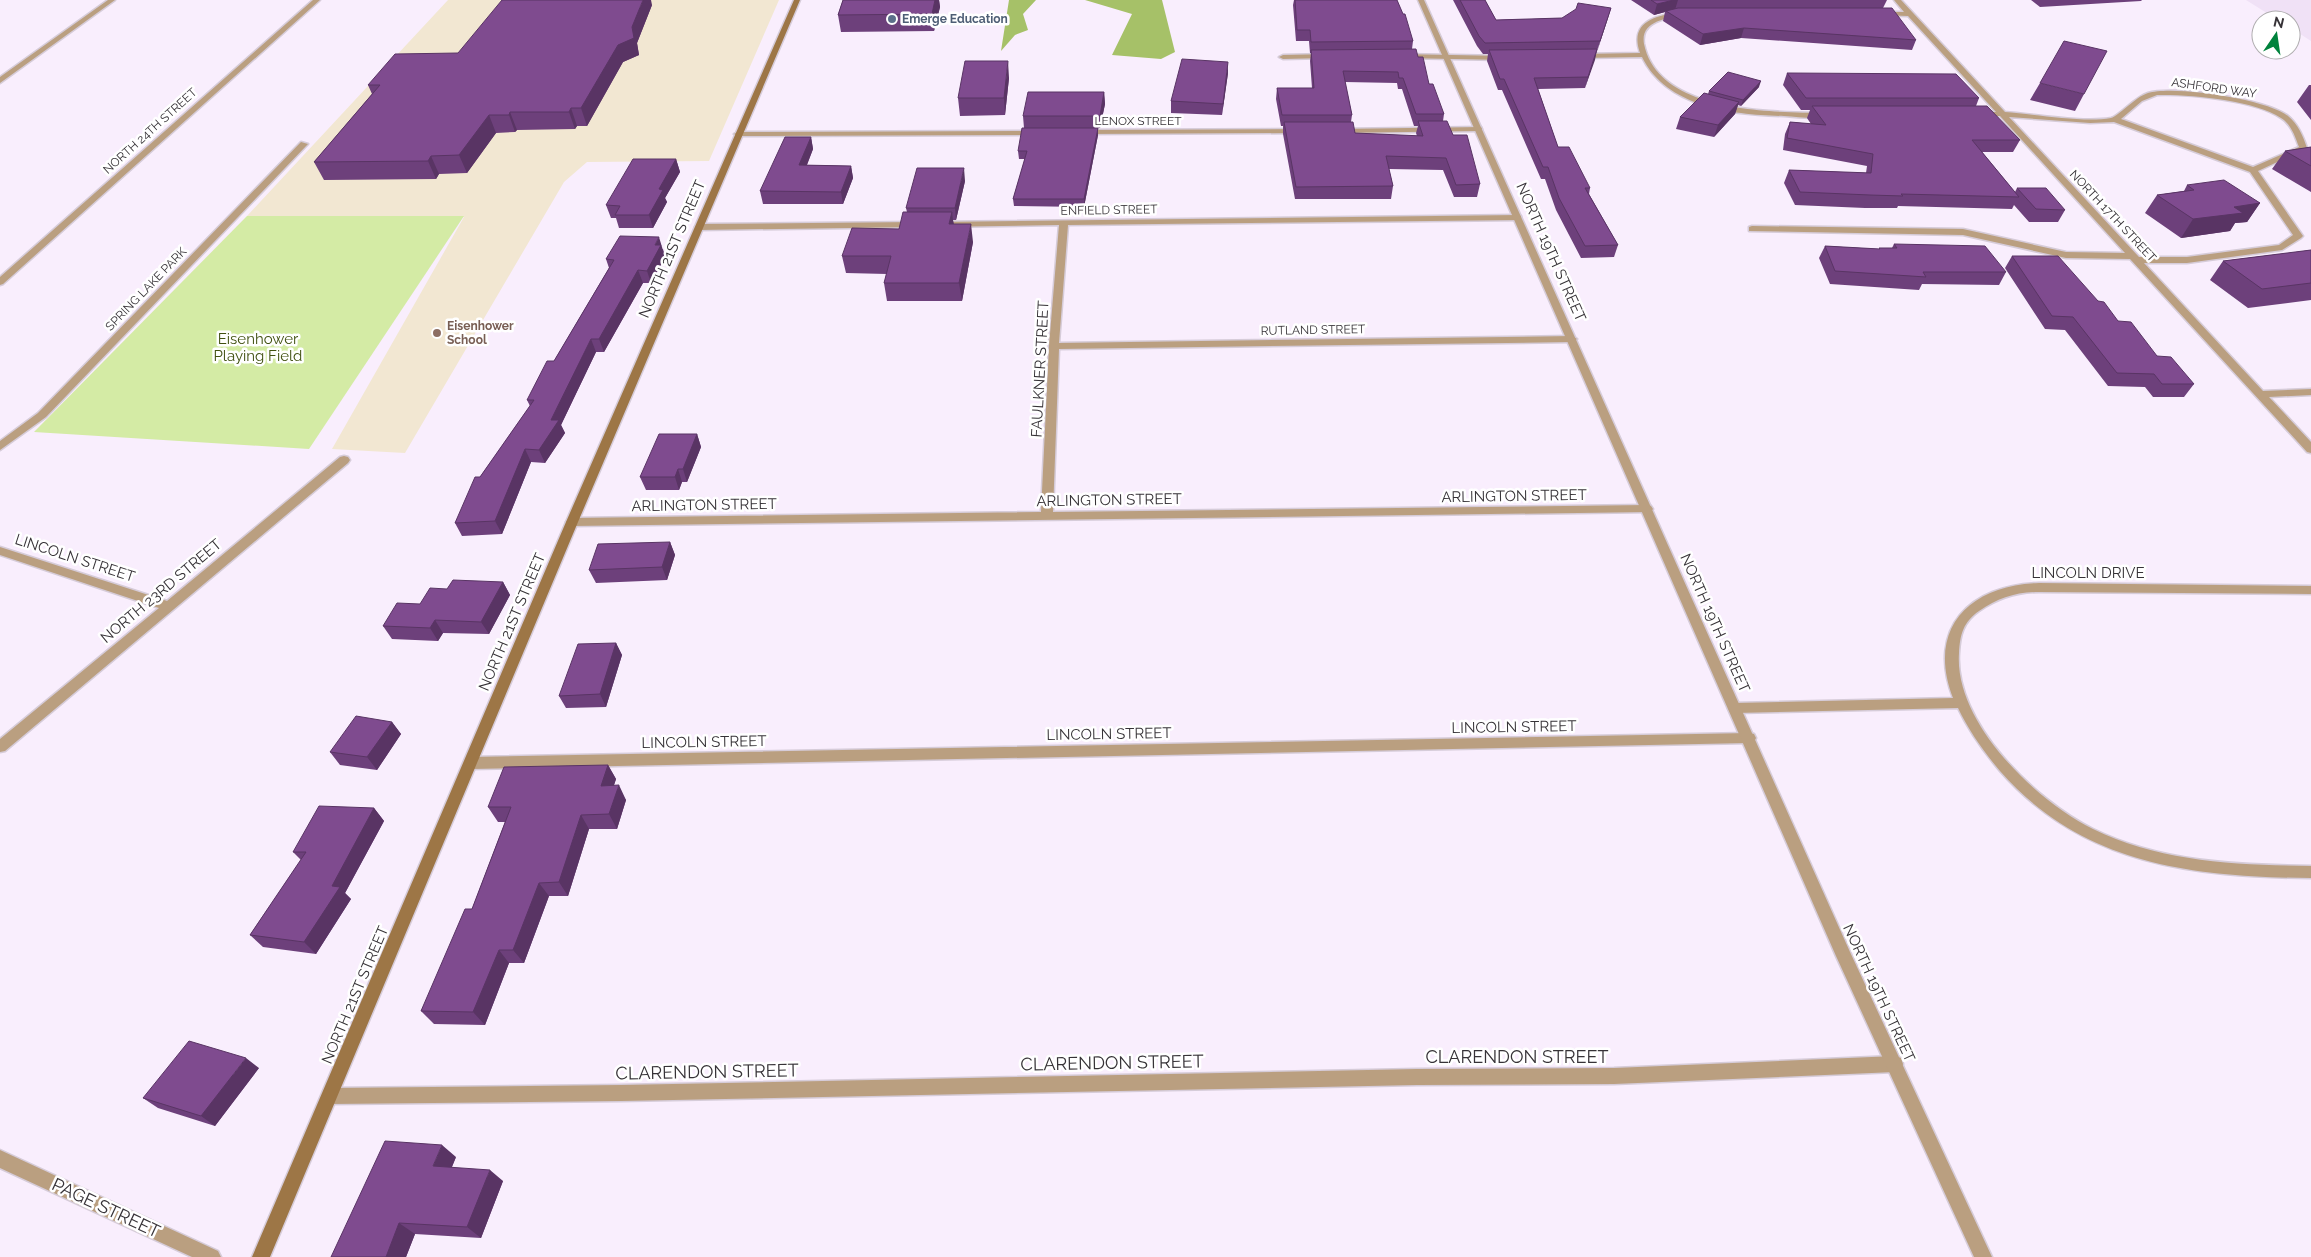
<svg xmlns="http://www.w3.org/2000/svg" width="2311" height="1257" viewBox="0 0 2311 1257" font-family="Raleway,sans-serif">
<rect width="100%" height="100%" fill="#f9eefd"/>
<path fill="#f0e1f6" d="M2246,0h65v41l-20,-13v-8h-13z"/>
<path fill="#f2e7d2" d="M448,0h331l-70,161 -122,1 -23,20 -159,271 -73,-4 132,-232 -217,-1z"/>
<path fill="#d4eba5" d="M247,216h217l-155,233 -275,-17z"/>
<path fill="#a6c168" d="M1009,0h27l-13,14 5,16 -13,5 -14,16z
M1085,0h77l13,52 -14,7 -49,-4 20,-41z"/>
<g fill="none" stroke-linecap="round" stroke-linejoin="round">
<defs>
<path id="minor" d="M108,0h7l-115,83v-6z
M313,0h7l-317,284 -3,1v-8z
M1894,0h7l104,112c29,2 78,11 106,6 8,-2 24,-21 37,-25 25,-8 119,6 140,23 10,8 15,20 19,32l-49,23 45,65 -2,2 -19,12 -95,13h-43l119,128 48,-2v6l-42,2 42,45v11l-4,-1 -177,-193 -64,-1 -103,-23 -214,-4v-4l3,-1 211,3 103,23 59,1 -125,-137h-24v-4h20l-88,-96 -29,-1v-2l2,-1h23zM2157,95c31,-1 98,5 124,23 10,6 14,18 18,29l-46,20 -132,-48 21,-18zM2009,117l81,6 24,-1 136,50 43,63 -14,10 -92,12h-48z
M1679,12l2,1v2c-15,4 -41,6 -37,29 14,69 127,68 180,69h3v4c-14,2 -29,0 -43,-1 -49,-1 -117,-8 -142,-59l-62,1 -4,-2 4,-2 60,-1c-11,-31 15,-37 39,-41z
M1330,54l1,2 -4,2 -44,1 -4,-2 4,-2z
M1399,54l106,2 4,2 -4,2 -103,-2 -4,-2z
M1481,127l1,2 -4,2 -140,2 -4,-2 4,-2z
M1301,129v4h-3l-215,1 -4,-2 4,-2z
M1041,131l1,2 -4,2 -300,1 -4,-2 4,-2z
M301,142l7,2 -262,273 -46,33v-9l38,-28z
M1518,215l3,1v4l-453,5 -9,118 513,-7 5,3 -5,3 -513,7 -6,163 594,-7 4,1 2,3 -2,3 -1079,14 -6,-4 6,-4 469,-6 8,-166 10,-121 -121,2 -4,-3 1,-2z
M916,222l3,1v4l-220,3 -4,-3 4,-3z
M344,456l4,1 2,3 -2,3 -343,288 -5,1v-13l159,-131 -159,-53v-8l167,54 173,-144z
M2039,583l272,3v8l-272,-2c-23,0 -41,6 -60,19 -16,11 -19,24 -20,42 -5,69 76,147 134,176 67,33 144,36 218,37v12c-117,-1 -229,-13 -311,-107 -16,-19 -31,-40 -42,-63l-223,5 -5,-1 -2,-4 2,-4 5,-1 218,-5c-27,-70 17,-113 86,-115z
M1749,733l5,1 2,4 -2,4 -5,1 -1278,26 -5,-2 -2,-4 2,-4 5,-2z
M1895,1056l6,2 2,6 -2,6 -6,2 -281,12 -197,1 -796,16 -291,3 -6,-2 -2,-6 2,-6 6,-2 291,-3 796,-16 197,-1z
M0,1150l218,101 3,6h-29l-192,-89z"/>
<path id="tertiary" d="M1418,0h6l426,952 142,305h-18l-138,-301z"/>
<path id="secondary" d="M794,0h6l-222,522 -308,735h-18l314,-735z"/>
</defs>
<use href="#minor" stroke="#d6ccd9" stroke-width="3"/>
<use href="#tertiary" stroke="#d6ccd9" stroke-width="3"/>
<use href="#secondary" stroke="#d6ccd9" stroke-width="3"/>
<use href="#minor" fill="#ba9f80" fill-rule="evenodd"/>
<use href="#tertiary" fill="#ba9f80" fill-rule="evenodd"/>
<use href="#secondary" fill="#9d7646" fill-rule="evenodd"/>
</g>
<path fill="#6d407b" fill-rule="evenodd" d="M843,0h96l1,7 -6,24 -93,1 -3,-17z
M1294,0h103l16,41 -1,8 32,65 -1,7 10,14 27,49 -3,13h-23l-11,-27 -54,-1 4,17 -2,13h-96l-12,-65v-8h-2l-5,-27 1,-11h35l-2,-27 1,-8h-1l-1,-12h-13l-3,-36zM1345,82l52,1 1,6h4l12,37h4l-2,7 1,3 -62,-3 -4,-11 1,-7z
M1453,0h32l11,20 66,-2 49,-10 -26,80 -47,1 20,58 32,41 -1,6 29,51 -4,12 -33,1 -25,-48 -11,-31h-4l-39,-89h-4l-11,-29 1,-7h-5l-6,-8z
M1631,0h256l-4,8 33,32 -4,10 -171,-12 -41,7 -37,-24 2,-9 -11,3z
M2031,0h111l-1,1 -101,6z
M652,5l-15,38 2,12 -16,7 -36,64h-10l-2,3 -58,1 -2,2 -19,1 -29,40 -28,1 -3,5 -112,1 -10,-18 58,-68 -4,-9 90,-32z
M1228,73l-6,42 -51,-2v-12z
M1787,73l192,25 -3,8 44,34 -7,12h-31l33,40 2,-4 48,22 -7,12h-29l-15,-17 -2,4 -114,-3 -1,2h-32l-70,-3 -11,-22 5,-13 77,3 1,-7 -84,-16 2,-16 5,-12 21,2 -4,-6 3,-8h-9l-18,-25z
M1009,78l-4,37 -45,1 -2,-18z
M2040,83l44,11 -9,17 -45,-11z
M2309,85h2v35l-14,-18z
M1759,87l-18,19 -3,-1 -3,9 -21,23 -38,-8 4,-12 28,-23 1,-3z
M1104,92l1,12 -5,24h-76l-1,-12z
M1098,128v7l-14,72 -70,-1 -1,-7 12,-40h-6l-1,-8z
M811,137l2,12 -6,16 44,1 2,12 -10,26h-80l-3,-13z
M2311,147v45l-39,-23 13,-18z
M676,159l4,13 -15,26 2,4 -14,26h-34l-3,-10h-5l-5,-13z
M965,181l-9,39h-3l1,4 19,18 -11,59h-75l-3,-18 3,-9 -41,-1 -4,-17 57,-27 8,-17 -1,-4z
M2187,185l73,18 -13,19 -12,1 -5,8 -49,7 -36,-25 12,-18 27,-4z
M1894,244l112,28 -7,13 -77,-1 -3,6 -89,-6 -11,-26 6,-12 54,3v-1h13z
M663,249l2,8 -14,26h-8l-39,69h-8l-35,73 4,8 -20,30 -14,-1 -29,72 -40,2 -7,-13 25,-46 50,-71 -3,-6 27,-39 55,-93 -3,-9z
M2311,250v50l-63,8 -38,-28 13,-19z
M2012,256l86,45 20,20 39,35 37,28 -10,13h-31l-8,-10 -37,-1 -43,-56 -20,-1 -40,-61z
M697,434l4,13 -14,35h-5l-3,8h-33l-6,-13z
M670,542l5,13 -8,25 -71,3 -7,-13z
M503,582l7,13 -21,39 -46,-1 -5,8 -46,-2 -9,-13 37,-22 27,-15z
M616,643l6,12 -16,52 -40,1 -7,-12z
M392,722l9,12 -24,36 -37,-5 -10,-13z
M608,765l8,14 -2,6 12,15 -9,29h-28l-21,67h-19l-25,67h-15l-24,62 -51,-1 -13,-13 51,-102 33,-87h-7l-10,-15z
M374,808l10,13 -39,72 6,6 -35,55 -53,-7 -13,-12 51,-75 -8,-8z
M259,1068l-44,58 -57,-18 -15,-10z
M456,1157l-4,10 51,14 -22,57 -66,-4 -9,23h-75z"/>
<path fill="#593464" d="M643,0h8l1,5 -15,38 2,12 -16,7 -36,64 -6,-18 37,-63 14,-18z
M935,0h4l1,7 -6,24 -2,-17z
M1674,0h4l-3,10 -9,1 -1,1 -11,3 3,-11z
M1611,8l-3,10 -11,34 3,-11z
M1744,28l-3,10 -41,7 3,-11z
M1597,49l-2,11 -10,28 3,-11z
M1008,61l1,17 -4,37 -1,-17z
M1228,62v11l-6,42 1,-11z
M1761,81l-2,6 -18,19 2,-6z
M1104,92l1,12 -5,24v-12z
M1739,102l-4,12 -21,23 4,-12z
M571,108l6,18 -2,3 -6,-17z
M510,112l7,18 -2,2 -6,-17z
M489,115l7,18 -29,40 -8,-18z
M1098,128v7l-14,72v-8z
M811,137l2,12 -11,28 -3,-12z
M431,156l8,18 -3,5 -8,-18z
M676,159l4,13 -15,26 2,4 -14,26 -4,-13 10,-26z
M851,166l2,12 -10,26 -2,-12z
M964,168l1,13 -9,39 -1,-12z
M2260,203l-13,19 -12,1 -5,8 -49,7 12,-19 41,-12z
M952,212l2,17 -5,-5z
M971,224l2,18 -11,59 -3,-18z
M659,237l6,20 -14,26 -4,-12 8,-26z
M638,270l5,13 -39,69 -5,-13z
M591,339l5,13 -35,73 4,8 -20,30 -6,-13 12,-30z
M697,434l4,13 -14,35 -4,-13z
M525,449l6,13 -29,72 -7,-13z
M678,469l4,13 -3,8 -4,-13z
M670,542l5,13 -8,25 -5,-13z
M503,582l7,13 -21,39 -8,-12z
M435,620l8,13 -5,8 -8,-13z
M616,643l6,12 -16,52 -6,-13z
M392,722l9,12 -24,36 -10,-13z
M608,765l8,14 -7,21 -8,-14z
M619,785l7,15 -9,29 -8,-15z
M374,808l10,13 -39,72 6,6 -35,55 -12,-12 28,-56z
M581,815l8,14 -21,67 -9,-14z
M539,883l10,13 -25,67 -11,-13z
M499,950l10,13 -24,62 -12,-13z
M246,1058l13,10 -44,58 -14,-10z
M442,1145l14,12 -9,21 -14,-12z
M490,1170l13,11 -22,57 -14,-11z
M399,1223l16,11 -9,23h-20z"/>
<path fill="#7f4b8f" stroke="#593464" d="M502,0h141l-11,27 2,11 -16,7 -37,63h-10l-2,4h-59l-1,3h-20l-30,40 -28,1 -3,5 -114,1 66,-77h-12l27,-31 63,-1z
M843,0h92l-3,14 -94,1z
M1295,0h102l6,14h2l8,27 -102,1 -1,-12h-13z
M1460,0h25l11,20 66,-2 14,-9 2,-6 33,5 -11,33 -115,2 -6,-7z
M1651,0h23l-17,4z
M1678,8h214l24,32 -172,-12 -41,6 -37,-23z
M2064,41l43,10 -23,43 -44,-11z
M1416,49l2,8h5l6,27h4l11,30h-28l-13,-36h-4l-1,-6 -55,-1 9,44h-70l-5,-27h37l-3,-38z
M1597,49l-9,28 -54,1 24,69h11l21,41h-5l33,57 -33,1 -26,-48 -11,-31h-5l-39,-88h-4l-11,-29z
M1182,59l46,3 -5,42 -52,-3z
M965,61h43l-4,37h-46z
M1728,72l33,9 -18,19 -34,-9z
M1787,73l169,1 23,24h-173z
M1028,92h76l-4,24h-77z
M1704,93l35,9 -21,23 -38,-8z
M1812,106h175l33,34h-48l47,57 -118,-3 2,2 -33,-1 -70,-3 -11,-22 82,3 2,-19 -86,-16 3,-16 36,3z
M1418,121h29l6,14h14l13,49 -24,1 -10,-27 -60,-2 7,30 -97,1 -12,-65h69l2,11 68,3z
M1022,128h76l-14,71h-71l14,-48h-9z
M785,137h26l-12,28 52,1 -10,26 -81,-1z
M2311,147v19l-26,-15z
M633,159h43l-17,30 4,1 -14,25h-34l5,-9 -14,-1z
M917,168h47l-9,40h-49z
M2224,180l36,23 -26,4 9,6 -50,6 -36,-24 37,-5 -7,-5z
M2017,188h29l19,22 -29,-1z
M903,212h49l-3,12h22l-12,59h-75l7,-27h-49l10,-28 47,1z
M620,236l39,1 -4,8h6l-14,26 -9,-1 -39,69h-8l-40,81h8l-20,30 -14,-1 -30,72 -40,2 20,-46h5l54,-77h-7l20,-39h7l60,-101 -8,-1z
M1894,244l91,2 21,26h-83l3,5 -91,-6 -10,-25 55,3 -1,-1h18z
M2311,250v33l-49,6 -39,-28z
M2012,256h46l40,45 6,1 14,19 13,1 26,34 14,1 23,27h-32l-8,-10 -37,-1 -44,-56 -21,-1z
M659,434h38l-14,35h-5l-3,8h-35z
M670,542l-8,25 -73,3 9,-26z
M453,580l50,2 -22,40 -46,-2 -5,8 -47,-2 14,-23 23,1 10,-16 17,1z
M616,643l-16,51 -41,2 19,-52z
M356,716l36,6 -25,35 -37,-5z
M608,765l-7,21 18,-1 -10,29 -28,1 -22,67 -20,1 -26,67h-14l-26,62 -52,-1 44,-102h7l39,-102h-23l16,-40z
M319,806l55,2 -42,78 8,1 -36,55 -54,-7 56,-83h-13z
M189,1041l57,17 -45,58 -58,-18z
M385,1141l57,4 -9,21 57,4 -23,57 -68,-4 -13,34h-55z"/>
<circle fill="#5c6f8a" stroke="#fff" stroke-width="2" cx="892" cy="19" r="5"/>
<circle fill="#8d6e63" stroke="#fff" stroke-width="2" cx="437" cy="333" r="5"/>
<g text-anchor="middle" stroke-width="5" stroke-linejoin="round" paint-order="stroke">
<g font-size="12" font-weight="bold" fill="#4e5e75" stroke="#fff" text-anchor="start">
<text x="902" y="23">Emerge Education</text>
</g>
<g font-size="12" fill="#363237" stroke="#fff">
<text transform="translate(2214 88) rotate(8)" y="4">ASHFORD WAY</text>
<text x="1138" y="125">LENOX STREET</text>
<text transform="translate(150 131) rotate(-42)" y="4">NORTH 24TH STREET</text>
<text transform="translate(1109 210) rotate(-1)" y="4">ENFIELD STREET</text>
<text transform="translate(2113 216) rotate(47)" y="4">NORTH 17TH STREET</text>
<text transform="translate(146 289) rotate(-46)" y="4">SPRING LAKE PARK</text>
<text transform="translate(1313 330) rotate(-1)" y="4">RUTLAND STREET</text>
</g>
<g font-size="12" font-weight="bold" fill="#785e54" stroke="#fff" text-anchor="start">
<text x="447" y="330">Eisenhower<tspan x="447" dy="14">School</tspan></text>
</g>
<g font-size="15" fill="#363237" stroke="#fff">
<text transform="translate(672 249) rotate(-67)" y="5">NORTH 21ST STREET</text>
<text transform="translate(1551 252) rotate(66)" y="5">NORTH 19TH STREET</text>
<text transform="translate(1040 369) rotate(-87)" y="5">FAULKNER STREET</text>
<text transform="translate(1514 496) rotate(-1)" y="5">ARLINGTON STREET</text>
<text transform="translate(1109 500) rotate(-1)" y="5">ARLINGTON STREET</text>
<text transform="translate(704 505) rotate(-1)" y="5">ARLINGTON STREET</text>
<text transform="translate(75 558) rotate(18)" y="5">LINCOLN STREET</text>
<text x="2088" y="578">LINCOLN DRIVE</text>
<text transform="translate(161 591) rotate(-40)" y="5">NORTH 23RD STREET</text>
<text transform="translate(512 622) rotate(-67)" y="5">NORTH 21ST STREET</text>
<text transform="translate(1715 623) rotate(66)" y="5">NORTH 19TH STREET</text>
<text transform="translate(1514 727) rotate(-1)" y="5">LINCOLN STREET</text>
<text transform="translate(1109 734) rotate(-1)" y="5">LINCOLN STREET</text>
<text transform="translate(704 742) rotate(-1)" y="5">LINCOLN STREET</text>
<text transform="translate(1879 993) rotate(65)" y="5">NORTH 19TH STREET</text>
<text transform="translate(355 995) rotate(-67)" y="5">NORTH 21ST STREET</text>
</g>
<g font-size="15" fill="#415111" stroke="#fff">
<text x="258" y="344">Eisenhower<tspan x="258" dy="17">Playing Field</tspan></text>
</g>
<g font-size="18" fill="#363237" stroke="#fff">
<text x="1517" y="1063">CLARENDON STREET</text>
<text transform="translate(1112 1063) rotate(-1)" y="6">CLARENDON STREET</text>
<text transform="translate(707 1072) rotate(-1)" y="6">CLARENDON STREET</text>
<text transform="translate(106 1208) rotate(25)" y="6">PAGE STREET</text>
</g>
</g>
<g transform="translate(2276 35) rotate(13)"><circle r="24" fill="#ffffff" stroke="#afadaf"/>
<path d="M0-4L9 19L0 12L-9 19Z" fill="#00823c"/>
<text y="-8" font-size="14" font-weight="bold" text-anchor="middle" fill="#363237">N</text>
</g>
</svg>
